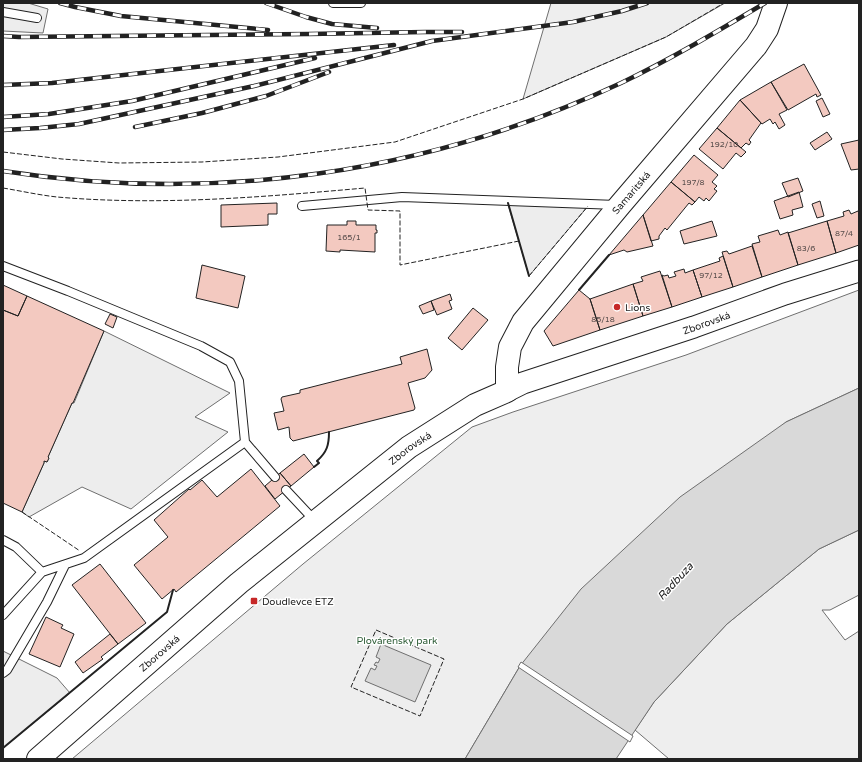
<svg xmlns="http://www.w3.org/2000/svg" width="862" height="762" viewBox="0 0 862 762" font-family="'Varela Round',sans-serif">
<rect width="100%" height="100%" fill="#fff"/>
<path fill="#eee" stroke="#6f6f6f" d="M551,3h174l-59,34 -143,62z
M859,290v98l-73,34 -266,244 -55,93h-393l231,-195 169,-137 41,-15 173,-57z
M859,530v65l-29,15h-8l23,30 14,-9v128h-190l-34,-29 19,-28 73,-78 92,-75z"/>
<path fill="#ededed" stroke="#6f6f6f" d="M3,3h25l20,6 -5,24 -40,-2z
M507,201l82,4 -60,71z
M104,331l126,62 -35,24 33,15 -97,77 -49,-22 -53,30 -7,-5 22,-49v-2l3,1 2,-4 -1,-1 24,-54h2z
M3,651l54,27 13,15 -67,55z"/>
<path fill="#d9d9d9" stroke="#6f6f6f" d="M859,388v142l-40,19 -92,75 -73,78 -38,57h-151l55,-93 61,-77 99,-92 106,-75z
M381,644l50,21 -16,37 -50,-21 6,-13 4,2 2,-4 -3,-1 2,-3 2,1 2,-4 -4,-2z"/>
<path fill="#fff" stroke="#6f6f6f" d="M521,662l112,74 -3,6 -112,-75z"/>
<path fill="#f3c9c0" stroke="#222" d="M804,64l17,31 -4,2 -1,-3 -28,16 -17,-28z
M771,82l16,28 -8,4 6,11 -6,4 -4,-7 -2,2 -3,-5 -8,5 -22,-24z
M822,98l8,16 -7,3 -7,-16z
M740,100l21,23 -12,17 2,2 -2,3 -3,-2 -5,5 -24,-20z
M717,128l29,24 -5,5 -5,-4 -13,16 -24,-20z
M827,132l5,7 -17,11 -5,-7z
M859,140v29l-8,1 -10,-26z
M694,155l24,20 -6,7 5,4 -3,3 3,2 -8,10 -3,-3 -2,3 -5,-4 -4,5 -24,-20z
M798,178l5,13 -15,6 -6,-14z
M671,182l24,20 -3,3 -3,-2 -22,27 -2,-2 -6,8v3l-8,2 -8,-26z
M799,192l4,15 -11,3 1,5 -13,4 -6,-18z
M820,201l4,15 -7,2 -5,-14z
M277,203v11h-9v11l-47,2v-22z
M849,210l2,4 7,-3 1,2v32l-23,8 -9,-32 17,-5 -1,-4z
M643,215l10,31 -26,6 -3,-2 -15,5z
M347,221h9v4h20v5h1v3h-2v19l-35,-2v2l-14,-1 1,-26h20z
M712,221l5,15 -33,8 -4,-13z
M827,221l9,32 -38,12 -10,-32z
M778,230l2,5 8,-3 10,33 -36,12 -10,-33 8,-2 -2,-6z
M752,246l10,31 -29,10 -11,-35 5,-1 2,3z
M723,256l10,31 -31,10 -9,-27 27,-9 -1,-3z
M202,265l43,11 -7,32 -42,-10z
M684,269l1,4 8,-3 9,27 -30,10 -10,-32 2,1 4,-1 1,3 7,-2 -2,-4z
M660,271l12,36 -29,9 -10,-32 10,-3 -2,-4z
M633,284l10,32 -43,14 -10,-31z
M3,285l24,11 -9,20 -15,-6z
M579,290l11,9 10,31 -47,16 -9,-15z
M450,294l2,6 -3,1 3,8 -15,6 -6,-14z
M27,296l77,35 -31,72h-1l-24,54 1,1 -2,4 -3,-1v2l-22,49 -19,-9v-193l15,6z
M431,301l3,9 -11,4 -4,-8z
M473,308l15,12 -26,30 -14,-12z
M110,314l7,3 -4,11 -8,-4z
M427,349l5,21 -7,8 -17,5 7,25 -1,2 -121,31 -3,-3 -1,-11 -11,3 -4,-17 10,-2 -3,-12 1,-2 18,-4v-3l102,-26 -2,-7z
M304,454l10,13 -23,19 -11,-13z
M251,469l29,37 -104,86 -2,-3 -12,10 -28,-34 34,-28 -14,-17 35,-31 1,1 12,-10 15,17z
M280,473l11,13 -16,13 -10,-13z
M100,564l46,59 -28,21 -46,-59z
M46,617l17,8 -2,3 13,6 -14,33 -31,-13z
M110,634l8,10 -17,13 2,2 -20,14 -8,-11z"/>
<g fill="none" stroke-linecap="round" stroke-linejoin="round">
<defs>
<path id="service" d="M333,3h28
M3,12l34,6
M302,206l100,-9 215,8
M3,266l65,25 133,55 29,16 9,19 6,61
M286,490l30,32
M3,540l13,7 26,25
M3,615l39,-43 42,-14 161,-116 30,35
M3,673l4,-3 40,-68 18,-37"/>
<g id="tertiary">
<path id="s1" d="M507,391l16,-8 171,-56 91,-33 74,-23"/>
</g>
<g id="secondary">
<path id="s2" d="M38,759l201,-176 170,-136 66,-42 32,-14v-24l3,-20 13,-25 97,-117 136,-159 11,-17 9,-26"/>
</g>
</defs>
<use href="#service" stroke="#222" stroke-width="10"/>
<use href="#tertiary" stroke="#222" stroke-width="23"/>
<use href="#secondary" stroke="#222" stroke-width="24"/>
<use href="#service" stroke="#fff" stroke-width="8"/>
<use href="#tertiary" stroke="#fff" stroke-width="21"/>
<use href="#secondary" stroke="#fff" stroke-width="22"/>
<defs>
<path id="rail" d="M60,3l15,4 46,9 147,14
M266,3l40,14 26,7 45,4
M3,36l16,1 290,-3 116,-2h37
M3,85l49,-2 342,-38
M3,117l46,-3 83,-13 183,-43
M135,127l67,-14 64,-17 63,-24
M3,130l37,-2 39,-4 175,-38 178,-45 141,-19 49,-11 25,-8
M3,171c211,33 424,3 618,-88 50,-24 97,-52 144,-80"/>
</defs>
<use href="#rail" stroke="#222" stroke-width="4.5"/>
<use href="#rail" stroke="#fff" stroke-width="3" stroke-dasharray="9" stroke-linecap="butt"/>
<path stroke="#222" stroke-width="1" stroke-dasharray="5 2" stroke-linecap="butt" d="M3,152l59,7 57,4 83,-1 76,-5 117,-15 128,-43 143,-62 58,-34
M3,188c18,3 36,7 54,9 103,9 206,0 308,-9l3,22 32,1v54l119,-24
M529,276l59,-70
M22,512l58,39
M376,630l68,29 -24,57 -69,-29z"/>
<path stroke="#222" stroke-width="2" d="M508,203l21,73
M579,290l30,-35
M314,467l5,-4 -2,-2c10,-9 12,-16 12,-29
M3,748l164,-136 6,-22"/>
</g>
<g fill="#c62828" stroke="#fff" stroke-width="1.5">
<circle cx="617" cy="307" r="4"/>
<rect x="250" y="597" width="8" height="8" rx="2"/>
</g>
<g text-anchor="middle" stroke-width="3" stroke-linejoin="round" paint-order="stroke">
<g font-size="8" fill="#564c4a">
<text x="724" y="147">192/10</text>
<text x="693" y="185">197/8</text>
<text x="844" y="236">87/4</text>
<text x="349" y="240">165/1</text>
<text x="806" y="251">83/6</text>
<text x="711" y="278">97/12</text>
<text x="603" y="322">85/18</text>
</g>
<g font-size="10" fill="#222" stroke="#fff">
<text dy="4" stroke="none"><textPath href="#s2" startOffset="839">Samaritská</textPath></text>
<text dy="4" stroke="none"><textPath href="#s1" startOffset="211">Zborovská</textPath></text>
<text dy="4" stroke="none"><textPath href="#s2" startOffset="485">Zborovská</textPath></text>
<text dy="4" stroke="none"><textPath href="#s2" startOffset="161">Zborovská</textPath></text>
</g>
<g font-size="10" fill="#222" stroke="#fff" text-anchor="start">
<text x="625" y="311">Lions</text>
<text x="262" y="605">Doudlevce ETZ</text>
</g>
<g font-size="10" fill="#2f5e38" stroke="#fff">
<text x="397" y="644">Plovárenský park</text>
</g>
<g font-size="11" font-style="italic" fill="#222" stroke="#fff">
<text transform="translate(675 581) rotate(-47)" y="4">Radbuza</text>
</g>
</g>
<rect width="862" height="762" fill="none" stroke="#222222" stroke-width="8"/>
</svg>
